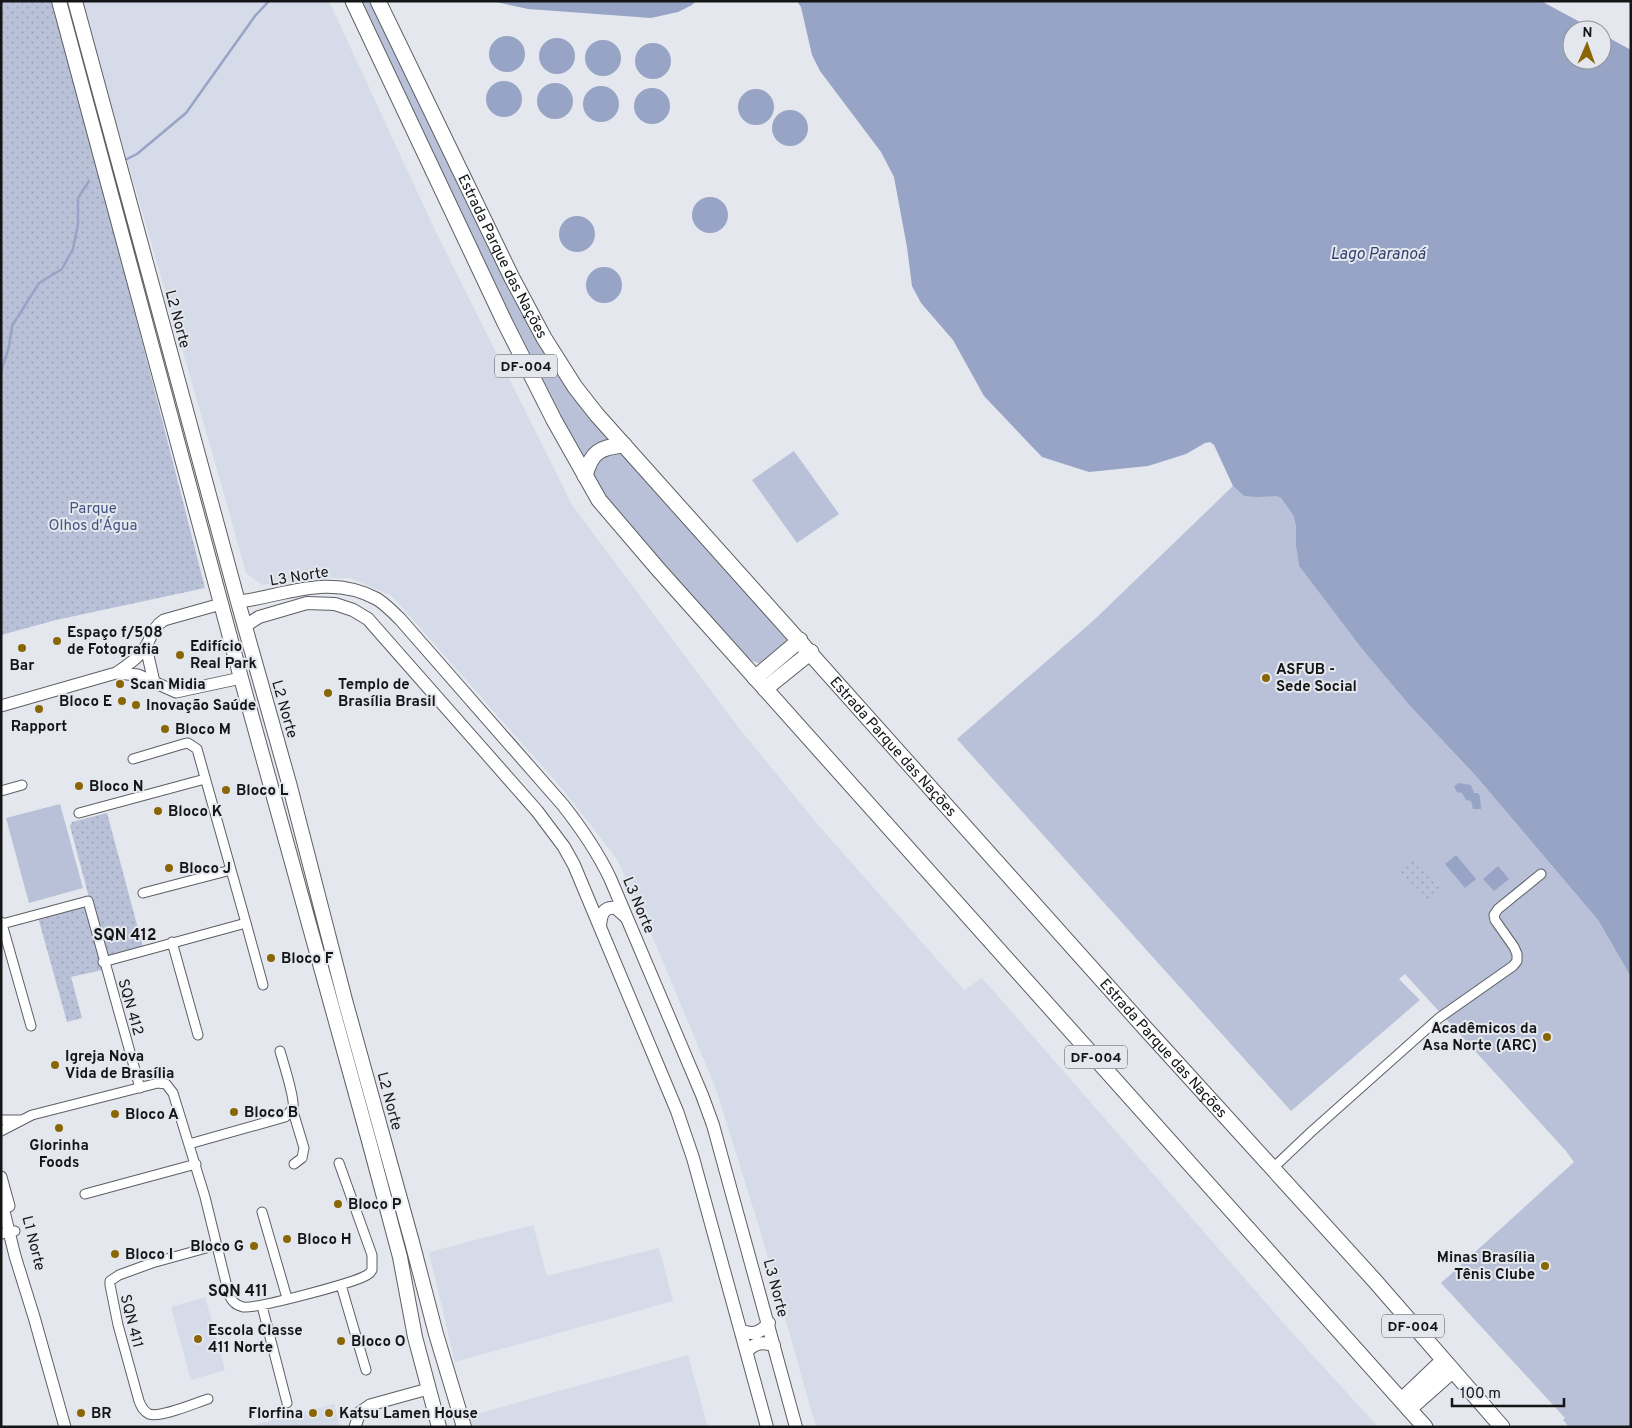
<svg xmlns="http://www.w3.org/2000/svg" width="1632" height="1428" viewBox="0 0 1632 1428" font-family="Overpass,sans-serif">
<defs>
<pattern id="park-dots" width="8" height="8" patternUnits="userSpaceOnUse" patternTransform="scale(1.25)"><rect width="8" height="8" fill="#b8c1d7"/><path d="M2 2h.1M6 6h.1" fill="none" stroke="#9da5b8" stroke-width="1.8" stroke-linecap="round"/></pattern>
</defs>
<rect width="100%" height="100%" fill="#e4e7ed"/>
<path fill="#d5dbe8" d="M81,1h248l104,225 139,279 166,222 82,100 144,163 18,-12 305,349 91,100h-562l-57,-200 -43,-138 -60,-144 -39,-86 -53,-68 -172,-195 -42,-18h-40l-48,7 -16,-12 -28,-100z
M533,1225l14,51 112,-28 14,53 -218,61 -26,-110z
M205,1297l20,73 -34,10 -20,-73z
M688,1355l20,72h-235l-3,-11z
M334,1404l6,23h-94z"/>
<path fill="#b8c1d7" d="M359,1h12l131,273 28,53 80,109 -28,23 -49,-95z
M794,451l45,63 -42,29 -45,-63z
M604,452l19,1 164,184 -2,7 -24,20 -12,-4 -70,-76 -81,-98c-9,-16 -3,-20 6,-34z
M1233,486l11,10h32l5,2 12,17 3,11v20l3,20 63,83 49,58 64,68 123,145 33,57v450h-62l-6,-7 2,-2 -124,-135 133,-121 -8,-11 -161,-177 -6,5 21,21 -129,111 -334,-372 137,-119z
M60,804l23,84 -54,15 -23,-85z"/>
<path fill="url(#park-dots)" d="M1,1h51l37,133 116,454 -149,32 -55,15z
M107,813l36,134 -38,11 -35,-132 2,-4z
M1415,857l28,31 -17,16 -28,-31z
M85,905l17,65 -31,7 11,41 -15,4 -29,-105z"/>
<path fill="#97a4c5" d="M491,1h205l-4,4 -14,7 -27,6 -123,-9z
M797,1h744l54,29h-23v30h30v-26l29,16v927l-33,-57 -123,-145 -64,-68 -49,-58 -63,-83 -3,-20v-20l-3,-11 -12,-17 -5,-2 -20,1 -12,-1 -11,-10 -19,-41 -4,-3 -5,1 -19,11 -38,12 -59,6 -47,-15 -58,-61 -31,-56 -32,-37 -9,-17 -5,-39 -13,-70 -13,-25 -61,-81 -8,-16 -11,-48z
M489 54a18 18 0 1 1 36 0a18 18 0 1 1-36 0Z
M539 56a18 18 0 1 1 36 0a18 18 0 1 1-36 0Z
M585 58a18 18 0 1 1 36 0a18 18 0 1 1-36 0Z
M635 61a18 18 0 1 1 36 0a18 18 0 1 1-36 0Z
M486 99a18 18 0 1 1 36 0a18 18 0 1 1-36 0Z
M537 101a18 18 0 1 1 36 0a18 18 0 1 1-36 0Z
M583 104a18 18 0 1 1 36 0a18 18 0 1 1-36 0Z
M634 106a18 18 0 1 1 36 0a18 18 0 1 1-36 0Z
M738 107a18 18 0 1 1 36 0a18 18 0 1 1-36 0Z
M772 128a18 18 0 1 1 36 0a18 18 0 1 1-36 0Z
M692 215a18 18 0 1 1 36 0a18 18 0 1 1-36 0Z
M559 234a18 18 0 1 1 36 0a18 18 0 1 1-36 0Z
M586 285a18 18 0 1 1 36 0a18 18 0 1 1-36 0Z
M1458,783l13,2 3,8h4l2,3 1,13h-8l-2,-8 -5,-1 -4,-7 -5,-1 -3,-5z
M1456,855l20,24 -11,9 -20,-24z
M1498,866l11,13 -15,12 -11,-12z"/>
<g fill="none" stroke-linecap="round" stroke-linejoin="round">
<path stroke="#97a4c5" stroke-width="2.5" d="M127,159l10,-5 49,-41 69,-97 14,-15
M1,371l8,-24 3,-21 27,-43 23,-14 11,-20 5,-25v-26l11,-17"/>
<defs>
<path id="minor" d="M1,791l21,-6
M79,813l126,-34
M143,893l88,-23
M1,922l1,2 86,-23 52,187
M246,923l17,62
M2,924l29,102
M172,942l26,93
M103,962l143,-39 -49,-174 -9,-6 -5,1 -50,15
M292,1108l12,40 -2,10 -8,6
M1,1120h20
M1,1131l31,-16 126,-32 8,1 7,9 32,104 24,98c3,6 6,10 14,12 13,2 111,-24 124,-32 2,-1 4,-3 5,-5v-15l-33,-92
M189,1144l96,-27c3,-3 6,-6 8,-10 2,-9 -10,-45 -13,-56
M1272,1169l39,-37 128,-114 74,-52 4,-5v-7l-3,-7 -19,-27 -1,-5 4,-6 43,-35
M85,1194l111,-30
M262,1212l25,86
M1,1234l14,-3
M341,1285l25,85
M262,1306l25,97
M208,1399c-13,4 -47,19 -59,15 -6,-3 -8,-8 -10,-13l-21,-76 -8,-40v-4l9,-6 33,-12 65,-18"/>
<path id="tertiary" d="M146,647l8,35
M116,673c10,-7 23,-15 30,-27 6,-10 7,-19 18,-26l57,-16
M1,706l115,-33 22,2 38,17 65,-14
M1,1177l8,29
M1,1199l14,57 19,61 31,110
M355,1427l5,-15 10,-7 58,-16"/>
<path id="secondary" d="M238,602c48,-7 92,-29 139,-3 8,5 16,13 23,20l163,186c18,23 34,46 47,73l92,217 11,30 83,302
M245,626l14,-9 48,-14 28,1 18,6 15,9 169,192 27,36 10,18 103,246 16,47 74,269
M600,926c1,-11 3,-20 16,-18l10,9
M742,1331c12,4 18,2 27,-8
M747,1351c9,-9 15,-9 27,-6"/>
<path id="primary" d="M59,1l182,677 128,463 31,116 15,80 24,90
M75,1l163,601 51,181 56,217 67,242 24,92 28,93"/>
<g id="trunk">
<path d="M353,1l152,322 49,97 45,80 59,69 767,858"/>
<path id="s1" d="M378,1l134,277 32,60 31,49 22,28 548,613 230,253 127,146"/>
<path d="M585,476c6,-24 15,-29 39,-31"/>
<path d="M755,678l45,-38"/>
<path d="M765,689l46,-37"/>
<path d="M1402,1400l41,-39"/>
<path d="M1409,1409l43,-38"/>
</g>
</defs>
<use href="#minor" stroke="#5d5f65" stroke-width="11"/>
<use href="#tertiary" stroke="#5d5f65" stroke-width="13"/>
<use href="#secondary" stroke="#5d5f65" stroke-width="14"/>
<use href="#primary" stroke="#5d5f65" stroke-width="16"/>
<use href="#trunk" stroke="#5d5f65" stroke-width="17"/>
<use href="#minor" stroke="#fff" stroke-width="9"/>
<use href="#tertiary" stroke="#fff" stroke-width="11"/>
<use href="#secondary" stroke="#fff" stroke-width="12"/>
<use href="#primary" stroke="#fff" stroke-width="14"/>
<use href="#trunk" stroke="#fff" stroke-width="15"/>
</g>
<g fill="#8a6503" stroke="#e4e7ed" stroke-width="2">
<circle cx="57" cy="641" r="5"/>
<circle cx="22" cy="648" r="5"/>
<circle cx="180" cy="655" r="5"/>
<circle cx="1266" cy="678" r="5"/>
<circle cx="120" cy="684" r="5"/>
<circle cx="328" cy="693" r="5"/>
<circle cx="122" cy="701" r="5"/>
<circle cx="136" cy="705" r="5"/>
<circle cx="39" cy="709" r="5"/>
<circle cx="165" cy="729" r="5"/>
<circle cx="79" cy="786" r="5"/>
<circle cx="226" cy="790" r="5"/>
<circle cx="158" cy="811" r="5"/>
<circle cx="169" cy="868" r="5"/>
<circle cx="271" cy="958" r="5"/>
<circle cx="1547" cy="1037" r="5"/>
<circle cx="55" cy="1065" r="5"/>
<circle cx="234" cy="1112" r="5"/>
<circle cx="115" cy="1114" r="5"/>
<circle cx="59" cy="1128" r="5"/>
<circle cx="338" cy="1204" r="5"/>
<circle cx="287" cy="1239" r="5"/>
<circle cx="254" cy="1246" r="5"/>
<circle cx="115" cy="1254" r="5"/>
<circle cx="1545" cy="1266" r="5"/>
<circle cx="198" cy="1339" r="5"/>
<circle cx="341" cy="1341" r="5"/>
<circle cx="81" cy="1413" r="5"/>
<circle cx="313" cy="1413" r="5"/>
<circle cx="329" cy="1413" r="5"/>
</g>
<g text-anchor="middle" stroke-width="4" stroke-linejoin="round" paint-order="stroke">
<g fill="#e4e7ed" stroke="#525457" stroke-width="1">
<rect x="495" y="354.5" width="62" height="23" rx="4"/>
<rect x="1065" y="1045.5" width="62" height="23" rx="4"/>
<rect x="1382" y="1314.5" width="62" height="23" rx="4"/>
</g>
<g font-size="14" font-weight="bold" fill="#141517">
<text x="526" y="371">DF-004</text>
<text x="1096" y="1062">DF-004</text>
<text x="1413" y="1331">DF-004</text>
</g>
<g font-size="15" fill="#141517" stroke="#e4e7ed">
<text dy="5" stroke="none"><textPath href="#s1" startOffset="284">Estrada Parque das Nações</textPath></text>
<text transform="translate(178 319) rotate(75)" y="5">L2 Norte</text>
<text transform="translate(299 576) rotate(-9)" y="5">L3 Norte</text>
<text transform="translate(285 709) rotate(74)" y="5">L2 Norte</text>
<text dy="5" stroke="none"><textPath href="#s1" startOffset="914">Estrada Parque das Nações</textPath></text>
<text transform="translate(639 905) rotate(67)" y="5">L3 Norte</text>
<text transform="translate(131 1007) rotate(74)" y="5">SQN 412</text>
<text dy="5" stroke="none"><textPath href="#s1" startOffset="1319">Estrada Parque das Nações</textPath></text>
<text transform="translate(390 1101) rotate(75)" y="5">L2 Norte</text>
<text transform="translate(34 1243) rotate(76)" y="5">L1 Norte</text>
<text transform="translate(776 1288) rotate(75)" y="5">L3 Norte</text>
<text transform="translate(132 1321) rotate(76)" y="5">SQN 411</text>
</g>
<g font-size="15" fill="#435483" stroke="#e4e7ed">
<text x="93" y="513">Parque<tspan x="93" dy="17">Olhos d'Água</tspan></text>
</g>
<g font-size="15" font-weight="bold" fill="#141517" stroke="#e4e7ed" text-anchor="start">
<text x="67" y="637">Espaço f/508<tspan x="67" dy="17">de Fotografia</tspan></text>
<text x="190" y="651">Edifício<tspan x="190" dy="17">Real Park</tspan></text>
<text x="22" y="670" text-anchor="middle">Bar</text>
<text x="1276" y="674">ASFUB -<tspan x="1276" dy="17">Sede Social</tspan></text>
<text x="130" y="689">Scan Midia</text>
<text x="338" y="689">Templo de<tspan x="338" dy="17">Brasília Brasil</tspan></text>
<text x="112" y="706" text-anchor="end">Bloco E</text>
<text x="146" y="710">Inovação Saúde</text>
<text x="39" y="731" text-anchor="middle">Rapport</text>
<text x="175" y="734">Bloco M</text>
<text x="89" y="791">Bloco N</text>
<text x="236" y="795">Bloco L</text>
<text x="168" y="816">Bloco K</text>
<text x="179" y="873">Bloco J</text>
<text x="281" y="963">Bloco F</text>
<text x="1537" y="1033" text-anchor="end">Acadêmicos da<tspan x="1537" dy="17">Asa Norte (ARC)</tspan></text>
<text x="65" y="1061">Igreja Nova<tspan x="65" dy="17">Vida de Brasília</tspan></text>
<text x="244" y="1117">Bloco B</text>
<text x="125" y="1119">Bloco A</text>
<text x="59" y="1150" text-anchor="middle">Glorinha<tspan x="59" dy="17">Foods</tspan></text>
<text x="348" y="1209">Bloco P</text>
<text x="297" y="1244">Bloco H</text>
<text x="244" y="1251" text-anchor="end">Bloco G</text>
<text x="125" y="1259">Bloco I</text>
<text x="1535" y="1262" text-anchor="end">Minas Brasília<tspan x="1535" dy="17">Tênis Clube</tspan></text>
<text x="208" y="1335">Escola Classe<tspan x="208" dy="17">411 Norte</tspan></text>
<text x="351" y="1346">Bloco O</text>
<text x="91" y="1418">BR</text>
<text x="303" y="1418" text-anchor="end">Florfina</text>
<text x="339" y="1418">Katsu Lamen House</text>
</g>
<g font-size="16" font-style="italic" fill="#32416e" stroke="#e4e7ed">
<text x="1378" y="259">Lago Paranoá</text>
</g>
<g font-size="16" font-weight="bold" fill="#141517" stroke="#e4e7ed">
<text x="125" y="940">SQN 412</text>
<text x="238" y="1296">SQN 411</text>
</g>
</g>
<rect width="1632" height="1428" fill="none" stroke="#141517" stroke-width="5"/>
<g transform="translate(1587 45) rotate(2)"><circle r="24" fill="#e4e7ed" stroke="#919397"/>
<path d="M0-4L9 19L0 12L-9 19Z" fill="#8a6503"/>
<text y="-8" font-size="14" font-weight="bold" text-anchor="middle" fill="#141517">N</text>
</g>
<path d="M1452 1398v8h112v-8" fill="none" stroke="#141517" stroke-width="2.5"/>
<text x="1460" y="1398" font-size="15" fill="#141517" stroke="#e4e7ed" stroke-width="4" paint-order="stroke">100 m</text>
</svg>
